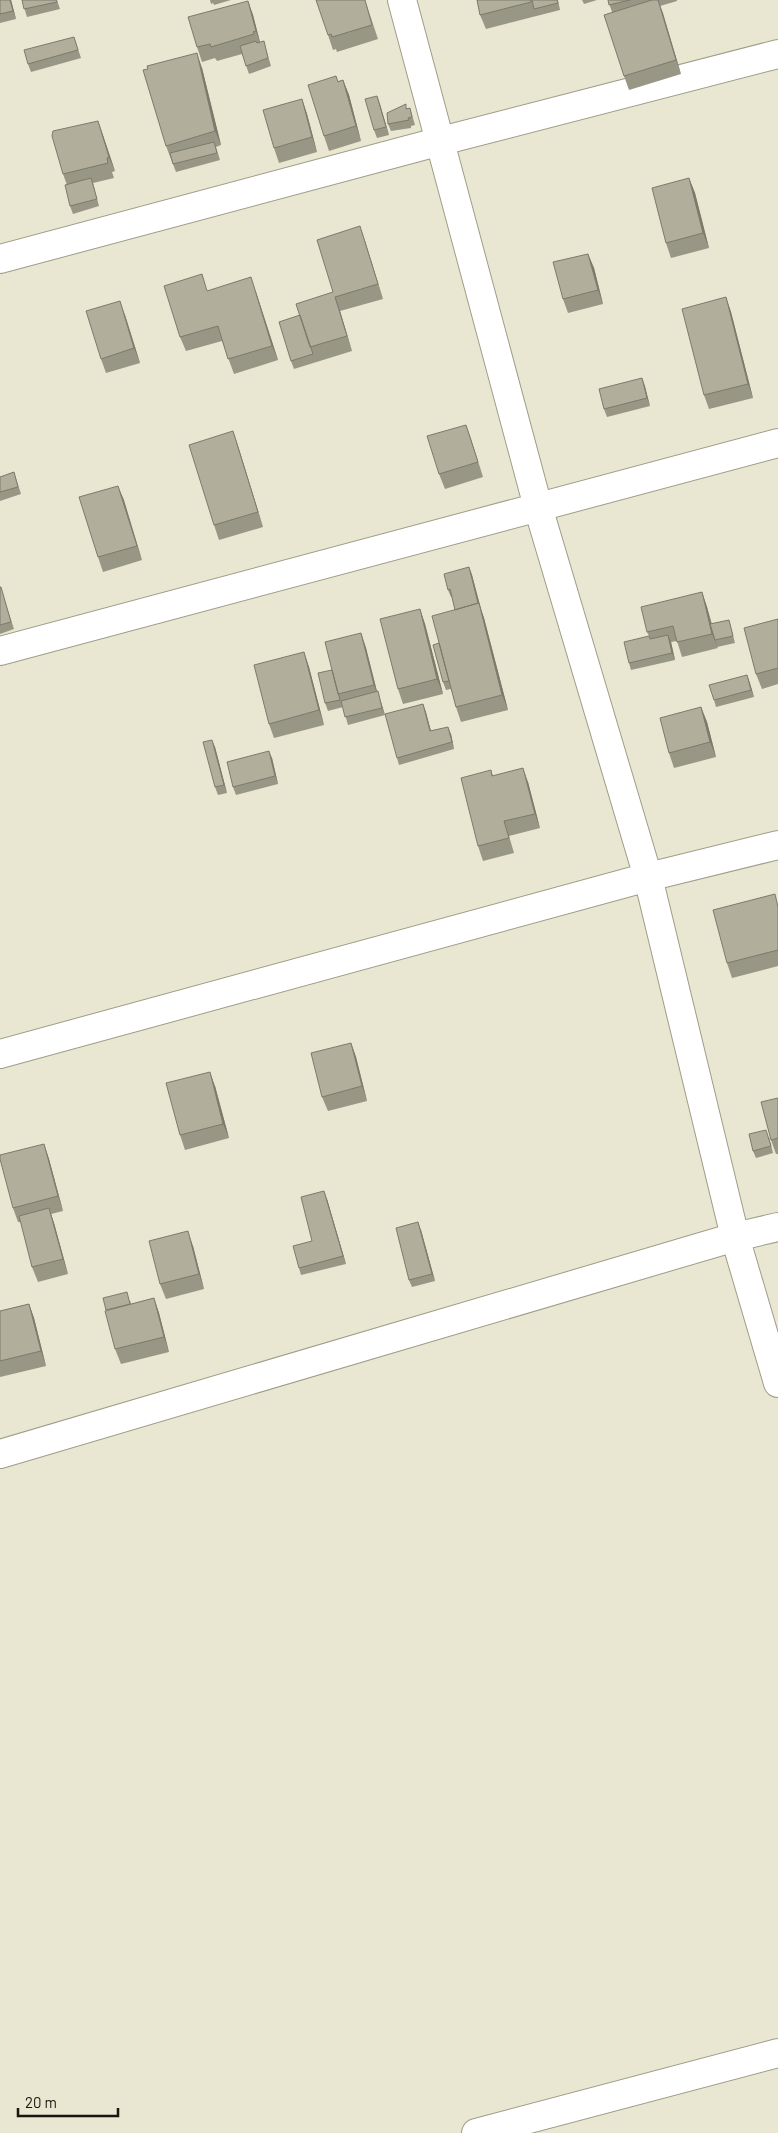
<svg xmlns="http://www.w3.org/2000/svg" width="778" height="2133" viewBox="0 0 778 2133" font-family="Barlow,sans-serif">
<rect width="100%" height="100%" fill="#e9e7d1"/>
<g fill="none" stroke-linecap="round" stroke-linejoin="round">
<defs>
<path id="street" d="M402,0l136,507 110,370 87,360 43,146
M0,259l441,-118 337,-87
M0,651l778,-208
M0,1054l648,-177 130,-32
M0,1454l735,-217 43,-10
M476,2133l302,-80"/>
</defs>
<use href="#street" stroke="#9f9d89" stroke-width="30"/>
<use href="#street" stroke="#fff" stroke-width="28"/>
</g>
<path fill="#989685" d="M0,0h11l5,19 -16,4z
M22,0h35l3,9 -33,8z
M210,0h21l-17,5 -1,-2 -2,1z
M365,0l13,39 -41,13 -1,-3 -3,1 -5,-15z
M477,0h81l2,10 -74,19 -6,-14z
M582,0h15l-13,4z
M608,0h69v1l-17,5 21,68 -52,16 -5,-14 -12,-64z
M248,1l5,14 7,27 4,-1 2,8 5,17 -22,8 -7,-20 -25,7 -2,-3 -13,4 -5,-15z
M74,37l7,21 -50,14 -3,-8z
M202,68l19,77 -5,2 4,13 -44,12 -10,-26z
M343,80l6,15 12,46 -32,10 -5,-15 14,-55z
M377,96l12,39 -12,3 -3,-8z
M302,99l5,15 10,38 -38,11 -5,-15z
M407,108h3l5,17 -4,1v2l-20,3 -3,-7z
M98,121l17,50 -3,1 2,6 -21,5 6,23 -26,8 -3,-8 -3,-21 -4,-11z
M689,178l6,15 14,55 -38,10 -5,-15z
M365,241l18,58 -43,12 12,40 -58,18 -3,-8z
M588,254l6,14 9,36 -35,9 -5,-14z
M208,291l48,1 22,68 -44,14 -12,-33 -36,10 -6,-14z
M726,297l5,15 22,86 -44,11 -5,-14z
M125,315l15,48 -34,10 -5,-14z
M642,378l8,28 -43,11 -3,-8z
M466,425l17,52 -38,12 -6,-15z
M233,431l5,15 25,81 -44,13 -5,-15z
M14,472l7,22 -21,7v-24z
M118,486l24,74 -39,12 -5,-15z
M469,567l3,8 9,34 3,9 24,92 -47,12 -5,-15 -5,-18 -5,1 -3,-8 -4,-39 16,-33 -3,-13h-1l-3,-7z
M0,587l3,8 11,34 -14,5z
M702,592l5,15 5,17 17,-4 6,23 -18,4 1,1 -36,9 -5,-16 -6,1 4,18 -44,10 -2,-7 20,-27 -2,-4z
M420,609l5,15 18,70 -40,10 -5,-15z
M778,619v65l-16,5 -6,-15z
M361,633l5,15 11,43 3,8 5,16 -37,10 -5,-18 -15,4 -3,-8 7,-33z
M304,652l5,15 15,58 -50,13 -5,-14z
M747,675l7,22 -38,10 -2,-7z
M423,704l8,27 20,3 3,15 -55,16 -2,-7z
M701,707l6,15 9,35 -42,11 -5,-15z
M215,747l12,46 -9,2 -3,-8z
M272,758l6,26 -42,11 -3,-8z
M491,770l2,6 35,6 12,46 -31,8 5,17 -31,8 -5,-15z
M778,904v62l-46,12 -5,-15z
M351,1043l5,14 11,44 -39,10 -6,-14z
M215,1086l14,52 -44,12 -5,-15z
M778,1098v56h-2l-5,-14z
M769,1137l4,16 -17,5 -3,-7z
M44,1144l5,15 14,52 -12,3 3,9 14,51 -30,8 -6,-15 -11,-45h-3l-5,-14z
M327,1199l19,65 -45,11 -2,-7 13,-27z
M421,1230l14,51 -23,6 -3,-7z
M193,1246l11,43 -38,10 -6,-15z
M154,1298l5,15 10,39 -48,12 -6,-15 15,-49 1,4z
M29,1304l5,14 12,48 -46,11v-66z"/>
<path fill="#7c7a6c" d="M10,0h1l5,19 -3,-8z
M658,0l5,13 18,61 -5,-14z
M248,1l5,14 8,31 -5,-15z
M197,53l5,15 19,77 -6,-14z
M343,80l6,15 12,46 -5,-15z
M377,96l3,8 9,31 -3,-8z
M302,99l5,15 10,38 -5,-15z
M98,121l5,14 12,36 -6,-14z
M689,178l6,15 14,55 -6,-15z
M360,226l5,15 18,58 -5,-15z
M588,254l6,14 9,36 -5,-14z
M251,277l5,15 22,68 -6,-14z
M335,297l5,14 12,40 -5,-15z
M726,297l5,15 22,86 -5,-14z
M120,301l5,14 15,48 -6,-15z
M642,378l3,8 5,20 -3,-8z
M466,425l5,14 12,38 -5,-15z
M233,431l5,15 25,81 -5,-15z
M118,486l6,14 18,60 -5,-14z
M469,567l3,8 9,34 3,9 24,92 -6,-15z
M702,592l5,15 8,32v1l3,8 -6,-14z
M420,609l5,15 18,70 -6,-15z
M361,633l5,15 13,52 -5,-15z
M668,635l3,7 4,18 -3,-7z
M304,652l5,15 15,58 -5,-15z
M747,675l3,8 4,14 -3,-7z
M378,691l2,8 5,16 -3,-7z
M423,704l3,8 7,27 -3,-8z
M701,707l6,15 9,35 -6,-15z
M448,727l3,7 3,15 -2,-7z
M212,740l3,7 12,46 -3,-8z
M269,751l3,7 6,26 -3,-8z
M523,768l5,14 12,46 -5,-14z
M351,1043l5,14 11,44 -5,-15z
M210,1072l5,14 14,52 -6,-14z
M44,1144l5,15 14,52 -5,-15z
M324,1191l3,8 19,65 -3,-8z
M49,1208l5,15 14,51 -5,-15z
M418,1222l3,8 14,51 -3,-7z
M188,1231l5,15 11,43 -5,-15z
M154,1298l5,15 10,39 -5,-15z
M29,1304l5,14 12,48 -5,-15z"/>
<path fill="#b1af9b" stroke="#7c7a6c" d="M0,0h10l3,11 -13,3z
M22,0h34l1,2 -33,7z
M316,0h49l7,25 -40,12 -1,-3 -3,1z
M477,0h54v2l-51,13z
M532,0h25l1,3 -24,6z
M608,0h22l-21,5z
M652,0h6l18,60 -52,16 -20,-61z
M248,1l8,30 -3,1 1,2 -43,13 -1,-3 -13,3 -9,-30z
M74,37l4,13 -50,14 -4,-14z
M256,41l1,2 7,-2 4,17 -22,8 -6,-20z
M197,53l18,78 -49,15 -23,-76 5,-1 -1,-3z
M336,76l2,6 5,-2 13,46 -32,10 -16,-51z
M377,96l9,31 -12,3 -9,-31z
M302,99l10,38 -38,11 -11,-38z
M406,104v5l4,-1 2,9 -4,1 1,2 -21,4 -1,-11z
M98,121l11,36 -2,1 1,5 -45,11 -11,-38 1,-5z
M214,142l3,11 -44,11 -3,-11z
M91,178l6,21 -27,7 -5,-21z
M689,178l14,55 -37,10 -14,-55z
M360,226l18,58 -43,13 12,39 -37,11 -14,-43 37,-12 -16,-52z
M588,254l10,36 -35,9 -10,-37z
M202,274l5,17 44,-14 21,69 -44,13 -10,-33 -38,11 -16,-51z
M726,297l22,87 -44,11 -22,-86z
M120,301l14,47 -33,11 -15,-48z
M300,315l13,39 -22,7 -12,-39z
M642,378l5,20 -43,11 -5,-20z
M466,425l12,37 -39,12 -12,-38z
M233,431l25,81 -44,13 -25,-80z
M14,472l4,15 -18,5v-15z
M118,486l19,60 -39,11 -19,-60z
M469,567l9,36 -23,7 -5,-21 -2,1 -4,-16z
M0,587h1l10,35 -11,3z
M702,592l10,42 -35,8 -4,-16 -26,6 -6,-25z
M479,603l23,92 -46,12 -24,-91z
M420,609l17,70 -39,10 -18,-70z
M778,619v49l-22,6 -12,-46z
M729,620l4,16 -18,4 -5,-16z
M361,633l13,52 -36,9 -13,-52z
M668,635l4,18 -43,10 -5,-21 25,-6 1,3z
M439,643l10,38 -6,1 -10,-37z
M304,652l15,58 -50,14 -15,-59z
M332,670l8,30 -15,3 -7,-30z
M747,675l4,15 -37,10 -5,-15z
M378,691l4,17 -37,9 -4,-16z
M423,704l7,27 18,-4 4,15 -55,16 -12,-44z
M701,707l9,35 -41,11 -9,-35z
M212,740l12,45 -9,2 -12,-45z
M269,751l6,25 -42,11 -6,-25z
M523,768l12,46 -31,7 5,17 -31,8 -17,-68 30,-8 1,6z
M775,894l3,13v43l-51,13 -14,-53z
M351,1043l11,43 -40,11 -11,-44z
M210,1072l13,52 -43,11 -14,-52z
M778,1098v40l-7,2 -10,-38z
M766,1130l5,16 -18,5 -4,-17z
M44,1144l14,52 -45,12 -13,-49v-4z
M324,1191l19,65 -44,12 -6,-22 19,-5 -11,-44z
M49,1208l14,51 -31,8 -13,-51z
M418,1222l14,52 -23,6 -13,-52z
M188,1231l11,43 -39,10 -11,-43z
M127,1292l3,12 -24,6 -3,-12z
M154,1298l10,39 -49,12 -10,-38z
M29,1304l12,47 -41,10v-50z"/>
<path d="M18 2108v8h100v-8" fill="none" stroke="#18170f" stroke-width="2.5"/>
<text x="25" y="2108" font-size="15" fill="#18170f" stroke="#e9e7d1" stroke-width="4" paint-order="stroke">20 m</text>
</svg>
